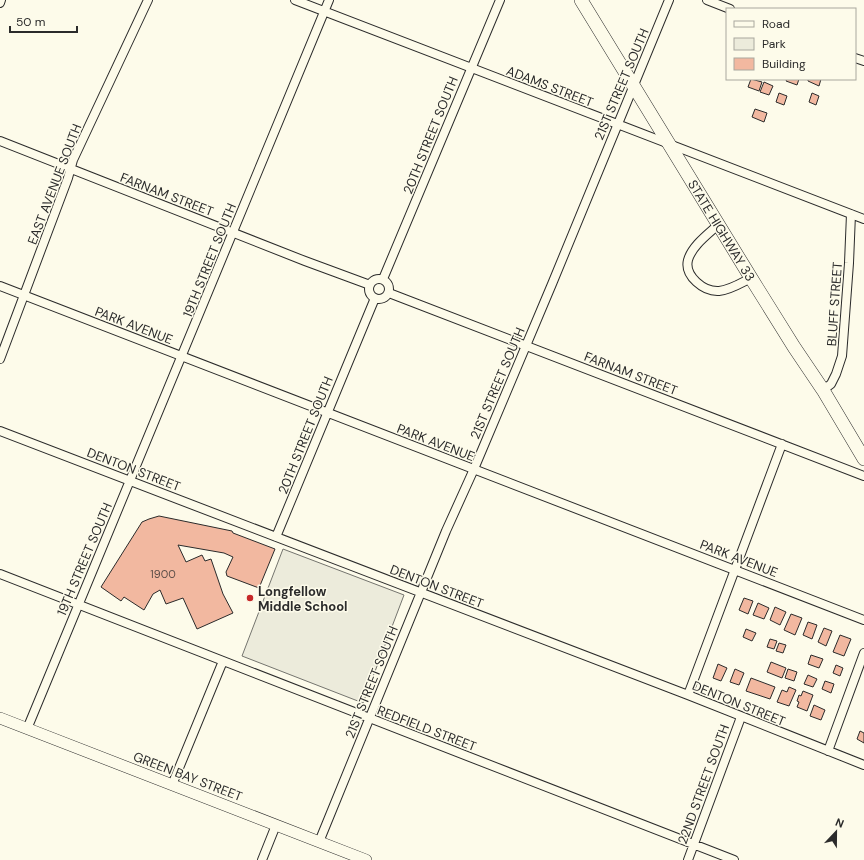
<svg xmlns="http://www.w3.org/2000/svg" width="864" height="860" viewBox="0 0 864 860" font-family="'DM Sans',sans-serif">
<rect width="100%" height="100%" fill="#fdfbea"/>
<path fill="#ecebdb" stroke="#74746e" d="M283,549l121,46 -41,108 -121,-47z"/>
<path fill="#f2b8a0" stroke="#2b2b2b" d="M751,79l11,3 -3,9 -11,-4z
M787,79h12l-2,6 -11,-4z
M808,79h13l-2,7 -11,-5z
M764,82l9,4 -4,9 -9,-3z
M779,93l8,3 -3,9 -8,-3z
M812,93l7,3 -3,9 -7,-3z
M755,109l12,4 -3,9 -12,-5z
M159,516l73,15 1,2 42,16 -16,39 -32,-12 -1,-4 7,-15 -9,-4 -46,-8 8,17 16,-7 3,6 6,-2 12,35 10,19 -36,16 -14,-31 -17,6 -6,-14 -7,4 -9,16 -20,-13 -3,4 -20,-14 41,-65 7,-3z
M744,598l9,3 -5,13 -9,-4z
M758,603l11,5 -5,11 -11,-4z
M775,607l11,5 -6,13 -10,-5z
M791,614l11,4 -7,17 -11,-5z
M808,622l9,3 -5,14 -9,-4z
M824,628l8,3 -6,15 -8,-4z
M746,629l10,4 -4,8 -9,-4z
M840,635l11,4 -7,17 -11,-4z
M770,639l7,2 -3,8 -7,-2z
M779,643l7,2 -3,8 -7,-2z
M811,655l12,4 -4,9 -11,-4z
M771,662l15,6 -4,10 -15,-6z
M718,664l9,4 -6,13 -8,-3z
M836,665l7,3 -3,8 -7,-3z
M735,669l9,4 -5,12 -9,-3z
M788,669l9,3 -3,9 -9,-3z
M808,675l9,4 -4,8 -9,-3z
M751,678l24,9 -5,12 -24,-8z
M825,681l9,3 -3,9 -9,-4z
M789,687l7,3 -7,16 -12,-4 5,-12 5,2z
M803,691l10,4 -6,16 -10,-4 2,-5 -2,-1 2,-6 2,1z
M814,705l11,5 -4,10 -11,-4z
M860,731l4,2v10l-7,-4z"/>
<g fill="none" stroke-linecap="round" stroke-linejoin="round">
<defs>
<path id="street" d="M295,0l569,219
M707,0l23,9
M0,3l1,-3
M855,58l9,3
M0,141l305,120 65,24
M718,225c-11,10 -26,21 -30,35 -4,16 16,32 31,31 11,-1 22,-8 32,-13
M369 289a10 10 0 1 1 20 0a10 10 0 1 1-20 0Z
M383,279l117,-279
M0,286l864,334
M389,293l475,183
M0,359l68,-181 5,-18 75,-160
M823,390l8,-6 5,-10 6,-18 7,-93 2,-49
M0,431l688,264 176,70
M276,537l99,-239
M0,574l734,286
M688,695l94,-251
M27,729l302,-729
M828,751l36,-98
M172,785l51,-124
M319,842l127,-311 28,-62 78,-185 117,-284
M262,860l14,-35
M688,860l53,-143"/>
<path id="secondary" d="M0,718l366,142"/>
<g id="primary">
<path id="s1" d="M581,0l170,278 43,69 29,43 41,69"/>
</g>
</defs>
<use href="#street" stroke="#2b2b2b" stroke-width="10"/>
<use href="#secondary" stroke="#2b2b2b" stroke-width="12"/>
<use href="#primary" stroke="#2b2b2b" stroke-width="14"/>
<use href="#street" stroke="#fdfbea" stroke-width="8"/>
<use href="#secondary" stroke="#fdfbea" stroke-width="11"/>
<use href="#primary" stroke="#fdfbea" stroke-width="13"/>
</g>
<circle fill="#c62828" stroke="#fdfbea" stroke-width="1.5" cx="250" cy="598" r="4"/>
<g text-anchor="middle" stroke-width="3" stroke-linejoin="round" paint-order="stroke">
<g font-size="11" fill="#5d4e48">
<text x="163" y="578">1900</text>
</g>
<g font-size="13" fill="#2b2b2b" stroke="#fdfbea">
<text transform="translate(621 84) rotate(-67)" y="5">21ST STREET SOUTH</text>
<text transform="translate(550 86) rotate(21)" y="5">ADAMS STREET</text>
<text transform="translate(430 135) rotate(-68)" y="5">20TH STREET SOUTH</text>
<text transform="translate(54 184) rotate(-69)" y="5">EAST AVENUE SOUTH</text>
<text transform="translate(167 194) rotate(21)" y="5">FARNAM STREET</text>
<text dy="5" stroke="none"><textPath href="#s1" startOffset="270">STATE HIGHWAY 33</textPath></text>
<text transform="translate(209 260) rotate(-68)" y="5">19TH STREET SOUTH</text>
<text transform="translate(834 304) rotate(-86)" y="5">BLUFF STREET</text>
<text transform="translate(134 325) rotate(21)" y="5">PARK AVENUE</text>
<text transform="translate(631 373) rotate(21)" y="5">FARNAM STREET</text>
<text transform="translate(497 383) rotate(-67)" y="5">21ST STREET SOUTH</text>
<text transform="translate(305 435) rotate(-68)" y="5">20TH STREET SOUTH</text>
<text transform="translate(436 442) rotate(21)" y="5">PARK AVENUE</text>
<text transform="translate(134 469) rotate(21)" y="5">DENTON STREET</text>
<text transform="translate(739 558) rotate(21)" y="5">PARK AVENUE</text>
<text transform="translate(84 559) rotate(-67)" y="5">19TH STREET SOUTH</text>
<text transform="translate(437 586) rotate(21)" y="5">DENTON STREET</text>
<text transform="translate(371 682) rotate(-68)" y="5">21ST STREET SOUTH</text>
<text transform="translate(739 703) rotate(22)" y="5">DENTON STREET</text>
<text transform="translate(427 728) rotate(21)" y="5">REDFIELD STREET</text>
<text transform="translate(188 776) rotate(21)" y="5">GREEN BAY STREET</text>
<text transform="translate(703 784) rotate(-70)" y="5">22ND STREET SOUTH</text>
</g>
<g font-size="13" font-weight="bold" fill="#2b2b2b" stroke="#fdfbea" text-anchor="start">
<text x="258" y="596">Longfellow<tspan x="258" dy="15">Middle School</tspan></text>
</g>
</g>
<rect x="726" y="8" width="130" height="72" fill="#fdfbea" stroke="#a9a89e"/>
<rect x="734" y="21" width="20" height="6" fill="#fdfbea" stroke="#a9a89e"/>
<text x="762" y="28" font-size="12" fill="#2b2b2b">Road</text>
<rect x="734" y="38" width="20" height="12" fill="#ecebdb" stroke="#a9a89e"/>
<text x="762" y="48" font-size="12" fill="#2b2b2b">Park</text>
<rect x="734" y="58" width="20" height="12" fill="#f2b8a0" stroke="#a9a89e"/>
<text x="762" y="68" font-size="12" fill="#2b2b2b">Building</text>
<g transform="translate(836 832) rotate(22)" stroke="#fdfbea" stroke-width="3" paint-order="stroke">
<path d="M0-3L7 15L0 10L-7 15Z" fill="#2b2b2b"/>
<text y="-6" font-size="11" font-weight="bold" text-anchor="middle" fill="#2b2b2b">N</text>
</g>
<path d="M10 26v6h67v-6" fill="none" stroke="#2b2b2b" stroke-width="2"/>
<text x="16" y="26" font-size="12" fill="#2b2b2b" stroke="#fdfbea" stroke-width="3" paint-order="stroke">50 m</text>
</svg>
